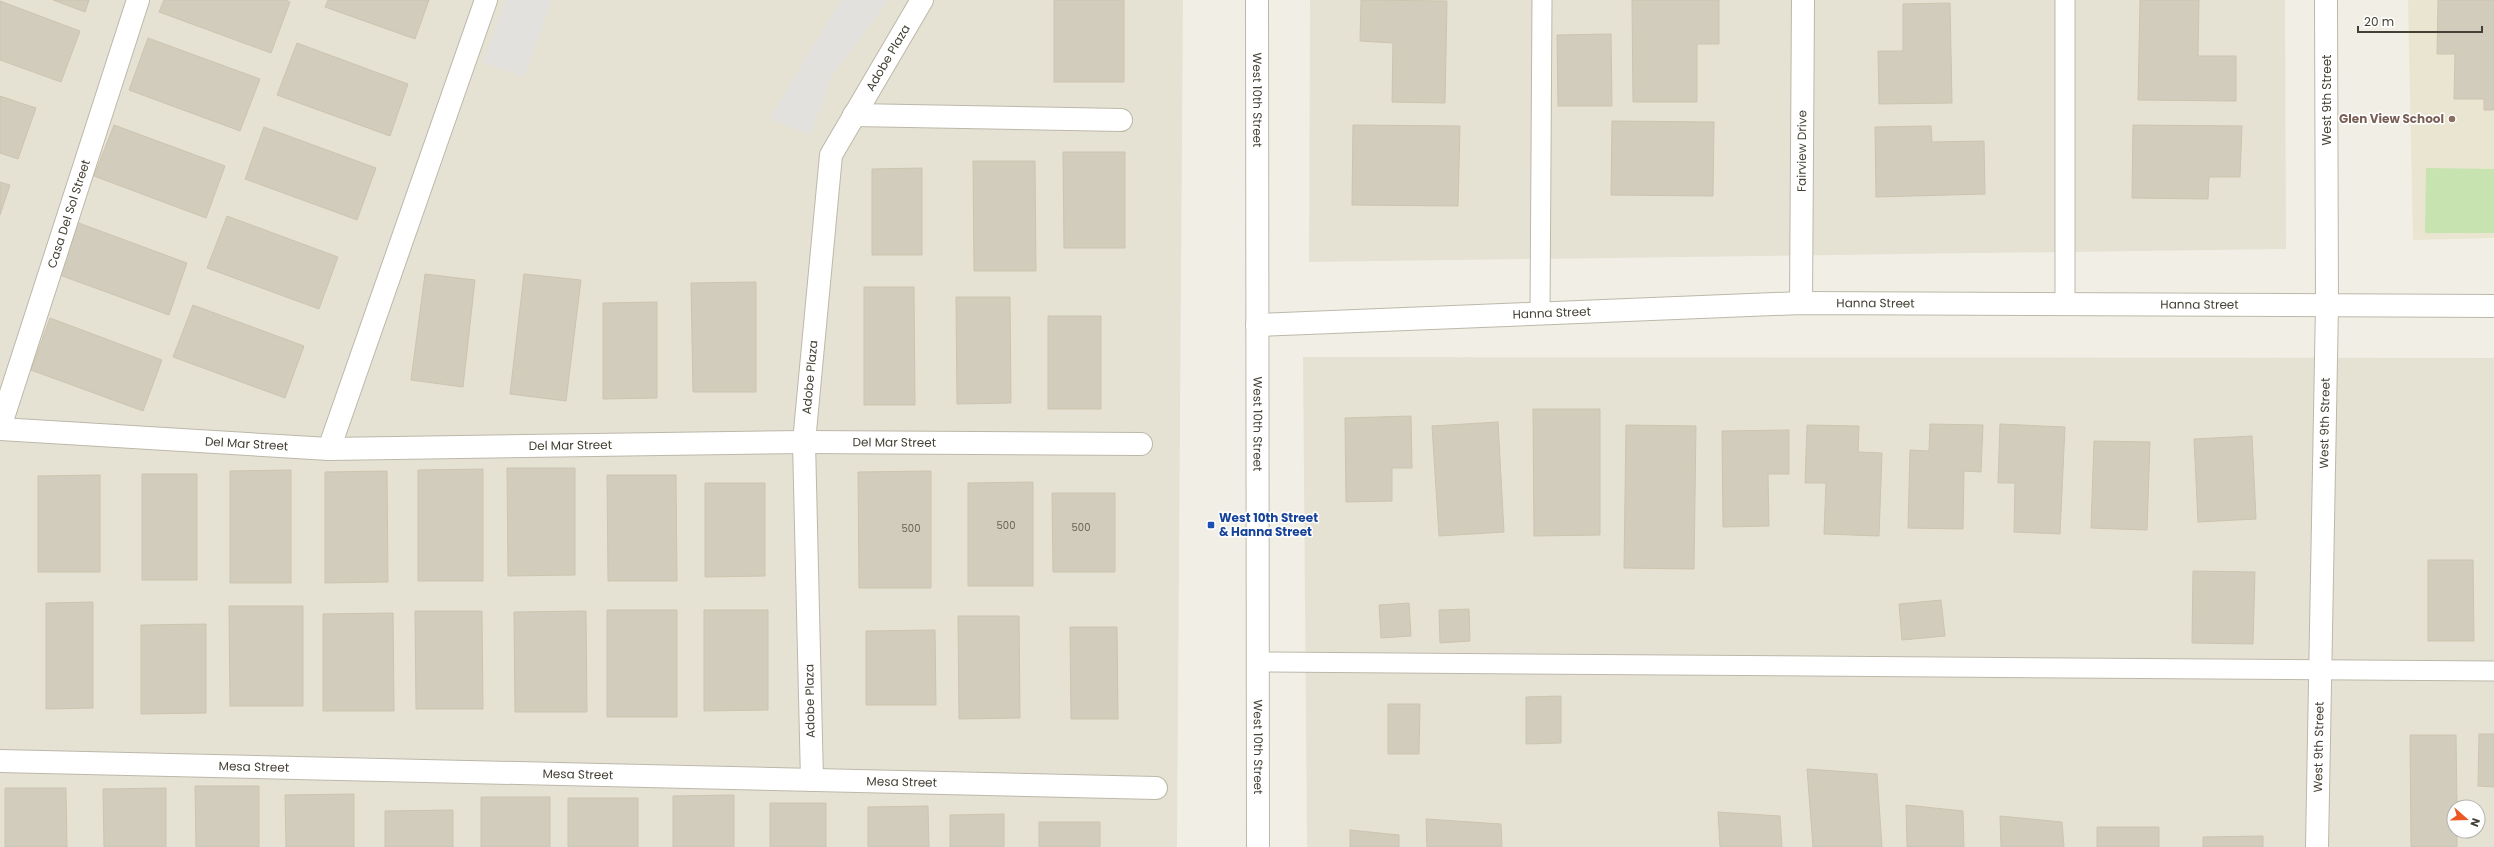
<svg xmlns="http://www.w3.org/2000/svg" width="2494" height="847" viewBox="0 0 2494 847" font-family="Poppins,sans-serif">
<rect width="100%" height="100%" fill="#f1efe5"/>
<path fill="#e5e2d4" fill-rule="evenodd" d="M0,0h1183l-6,847h-1177z
M1310,0h975l1,249 -977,13z
M1303,357l1191,1v489h-1187zM2454,807h24v24h-24z"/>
<path fill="#eae5d0" d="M2408,0h86v238l-81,2z"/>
<path fill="#c7e3b0" d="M2426,168l68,1v64h-69z"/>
<path fill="#e3e1dd" d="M506,0h46l-28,77 -41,-15z
M841,0h48l-57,75 -22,60 -41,-16z"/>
<path fill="#d2ccbc" stroke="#cdc4af" d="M53,0h36l-4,12z
M164,0h122l4,2 -19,51 -112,-41z
M328,0h101l-14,39 -90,-32z
M1054,0h70v82h-70z
M1361,0l86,1 -2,102 -53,-1 1,-59 -33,-2z
M1632,0h87v44h-22v58h-64z
M2140,0h59l-1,56h38v45l-98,-1z
M2438,0h56v110h-10v-11h-30l1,-45h-18z
M0,1l80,30 -19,51 -61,-22z
M1950,3l2,100 -73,1 -1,-53h25v-47z
M1611,34l1,72h-54l-1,-71z
M148,38l112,41 -20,52 -111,-41z
M297,43l111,41 -18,52 -113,-41z
M0,96l36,12 -18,51 -18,-6z
M1612,121l102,1 -1,74 -102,-1z
M114,125l111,41 -19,52 -112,-42z
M1353,125l107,1 -2,80 -106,-1z
M2133,125l109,1 -2,51h-31l-1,22 -76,-1z
M1931,126l1,16 52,-1 1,53 -109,3 -1,-70z
M264,127l112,41 -19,52 -112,-41z
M1063,152h62v96h-61z
M973,161h62l1,110h-62z
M922,168v87h-50v-86z
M0,182l10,3 -10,30z
M227,216l111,41 -19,52 -112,-41z
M76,222l111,41 -18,52 -112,-41z
M425,274l50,6 -12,107 -52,-7z
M524,274l57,6 -15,121 -56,-7z
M756,282v110h-63l-2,-109z
M864,287h50l1,118h-51z
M956,297h54l1,106 -54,1z
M657,302v96l-54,1v-96z
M193,305l111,41 -19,52 -112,-41z
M1048,316h53v93h-53z
M50,318l112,42 -19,51 -112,-41z
M1533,409h67v126l-66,1z
M1411,416l1,52h-20v33l-46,1 -1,-84z
M1498,422l6,110 -65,4 -7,-110z
M1930,424l53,1 -2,47 -17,-1 -1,58 -55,-1 2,-78 19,1z
M2000,424l65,3 -5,107 -46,-2 1,-49h-17z
M1626,425l70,1 -2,143 -70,-1z
M1807,425l52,1 -1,26 24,1 -3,83 -55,-2 2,-51h-21z
M1789,430v44h-21l1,52 -46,1 -1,-96z
M2252,436l4,83 -58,3 -4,-83z
M2094,441l56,1 -3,88 -56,-2z
M507,468h68v107l-67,1z
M483,469v112h-65v-111z
M291,470v113h-61v-112z
M387,471l1,111 -63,1v-111z
M931,471v117h-72l-1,-116z
M142,474h55v106h-55z
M100,475v97h-62v-96z
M607,475h69l1,106h-69z
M1033,482v104h-65v-103z
M705,483h60v93l-60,1z
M1052,493h63v79h-62z
M2428,560h45l1,81h-46z
M2193,571l62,1 -2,72 -61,-1z
M1941,600l4,36 -43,4 -3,-36z
M93,602v106l-47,1v-106z
M1409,603l2,33 -30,2 -2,-33z
M229,606h74v100h-73z
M1469,609l1,32 -30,2 -1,-33z
M607,610h70v107h-70z
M704,610h64v100l-64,1z
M415,611h67l1,98h-67z
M586,611l1,101h-72l-1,-100z
M393,613l1,98h-71v-97z
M958,616h61l1,102 -61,1z
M206,624v89l-65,1v-89z
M1070,627h47l1,92h-47z
M935,630l1,75h-70v-74z
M1561,696v47l-35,1v-47z
M1388,704h32l-1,50h-31z
M2479,734h15v53l-16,-1z
M2410,735h46l1,72h-3v24h3v16h-46z
M1807,769l70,5 5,73h-69z
M195,786h64v61h-63z
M5,788h61l1,59h-62z
M166,788v59h-62l-1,-58z
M354,794v53h-68l-1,-52z
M734,795v52h-61v-51z
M481,797h69v50h-69z
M568,798h70v49h-70z
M770,803h56v44h-56z
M1906,805l57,6 1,36h-57z
M928,806l1,41h-61v-40z
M453,810v37h-68v-36z
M1718,812l62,4 2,31h-62z
M1004,814v33h-54v-32z
M2000,816l62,6 2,25h-63z
M1426,819l75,5 1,23h-75z
M1039,822h61v25h-61z
M2097,827h62v20h-62z
M1350,830l49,5v12h-49z
M2263,836v11h-60v-10z"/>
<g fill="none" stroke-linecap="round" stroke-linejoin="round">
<defs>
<path id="service" d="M2065,0v304
M1540,313l2,-313
M1258,662l1236,9"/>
<g id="minor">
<path d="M854,115l267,5"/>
<path id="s1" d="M1801,303l2,-303"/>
<path id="s2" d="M1257,325l544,-22 693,3"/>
<path id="s3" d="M0,427l138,-427"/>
<path id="s4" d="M0,429l329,20 475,-7 337,2"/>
<path d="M329,449l157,-449"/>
<path id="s5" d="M0,761l1156,27"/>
<path id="s6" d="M812,780l-8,-338 27,-287 91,-155"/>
<path id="s7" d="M2317,847l10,-542 -1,-305"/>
</g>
<g id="tertiary">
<path id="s8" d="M1257,0l1,847"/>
</g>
</defs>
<use href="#service" stroke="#bcb8a9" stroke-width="21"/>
<use href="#minor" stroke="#bcb8a9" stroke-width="24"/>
<use href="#tertiary" stroke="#bcb8a9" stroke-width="24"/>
<use href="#service" stroke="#fff" stroke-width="19"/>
<use href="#minor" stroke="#fff" stroke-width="22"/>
<use href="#tertiary" stroke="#fff" stroke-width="22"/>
</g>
<circle fill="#8d6e63" stroke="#fff" stroke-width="1.5" cx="2452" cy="119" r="4"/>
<rect fill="#1a4fb4" stroke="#fff" stroke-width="1.5" x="1207" y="521" width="8" height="8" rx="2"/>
<g text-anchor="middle" stroke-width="3" stroke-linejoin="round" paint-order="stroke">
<g font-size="10" fill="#686357">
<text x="1006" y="529">500</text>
<text x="1081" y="531">500</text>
<text x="911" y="532">500</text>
</g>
<g font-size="12" fill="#444035" stroke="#fff">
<text dy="4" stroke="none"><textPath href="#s6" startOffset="739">Adobe Plaza</textPath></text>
<text dy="4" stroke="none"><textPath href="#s8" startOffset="100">West 10th Street</textPath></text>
<text transform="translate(2327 100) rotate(-90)" y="4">West 9th Street</text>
<text dy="4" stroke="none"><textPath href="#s1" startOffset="152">Fairview Drive</textPath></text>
<text dy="4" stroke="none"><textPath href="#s3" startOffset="224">Casa Del Sol Street</textPath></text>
<text dy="4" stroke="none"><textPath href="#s2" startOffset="619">Hanna Street</textPath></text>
<text dy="4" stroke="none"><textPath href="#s2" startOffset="943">Hanna Street</textPath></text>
<text dy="4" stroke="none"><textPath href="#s2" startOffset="295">Hanna Street</textPath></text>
<text dy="4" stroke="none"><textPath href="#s6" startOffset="403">Adobe Plaza</textPath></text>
<text dy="4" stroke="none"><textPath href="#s8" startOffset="424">West 10th Street</textPath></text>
<text dy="4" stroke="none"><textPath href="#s7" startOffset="424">West 9th Street</textPath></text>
<text dy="4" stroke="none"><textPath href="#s4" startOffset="895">Del Mar Street</textPath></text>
<text dy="4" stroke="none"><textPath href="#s4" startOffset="247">Del Mar Street</textPath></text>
<text dy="4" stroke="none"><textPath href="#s4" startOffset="571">Del Mar Street</textPath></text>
<text transform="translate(810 701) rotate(-91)" y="4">Adobe Plaza</text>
<text dy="4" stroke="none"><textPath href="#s8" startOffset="747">West 10th Street</textPath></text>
<text dy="4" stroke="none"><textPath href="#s7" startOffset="100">West 9th Street</textPath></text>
<text dy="4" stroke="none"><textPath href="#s5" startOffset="254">Mesa Street</textPath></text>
<text dy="4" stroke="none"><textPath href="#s5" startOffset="578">Mesa Street</textPath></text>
<text dy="4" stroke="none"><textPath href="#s5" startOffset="902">Mesa Street</textPath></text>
</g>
<g font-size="12" font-weight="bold" fill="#785e54" stroke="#fff" text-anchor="end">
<text x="2444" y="123">Glen View School</text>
</g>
<g font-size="12" font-weight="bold" fill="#164399" stroke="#fff" text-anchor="start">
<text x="1219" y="522">West 10th Street<tspan x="1219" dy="14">&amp; Hanna Street</tspan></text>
</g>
</g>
<g transform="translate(2466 819) rotate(110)"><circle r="19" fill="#ffffff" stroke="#b4b3ae"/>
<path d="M0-3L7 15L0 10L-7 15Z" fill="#ec5722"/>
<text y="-6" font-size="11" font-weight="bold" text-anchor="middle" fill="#444035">N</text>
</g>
<path d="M2358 26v6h124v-6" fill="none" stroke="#444035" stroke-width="2"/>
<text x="2364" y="26" font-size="12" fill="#444035" stroke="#ffffff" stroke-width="3" paint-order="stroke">20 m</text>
</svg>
